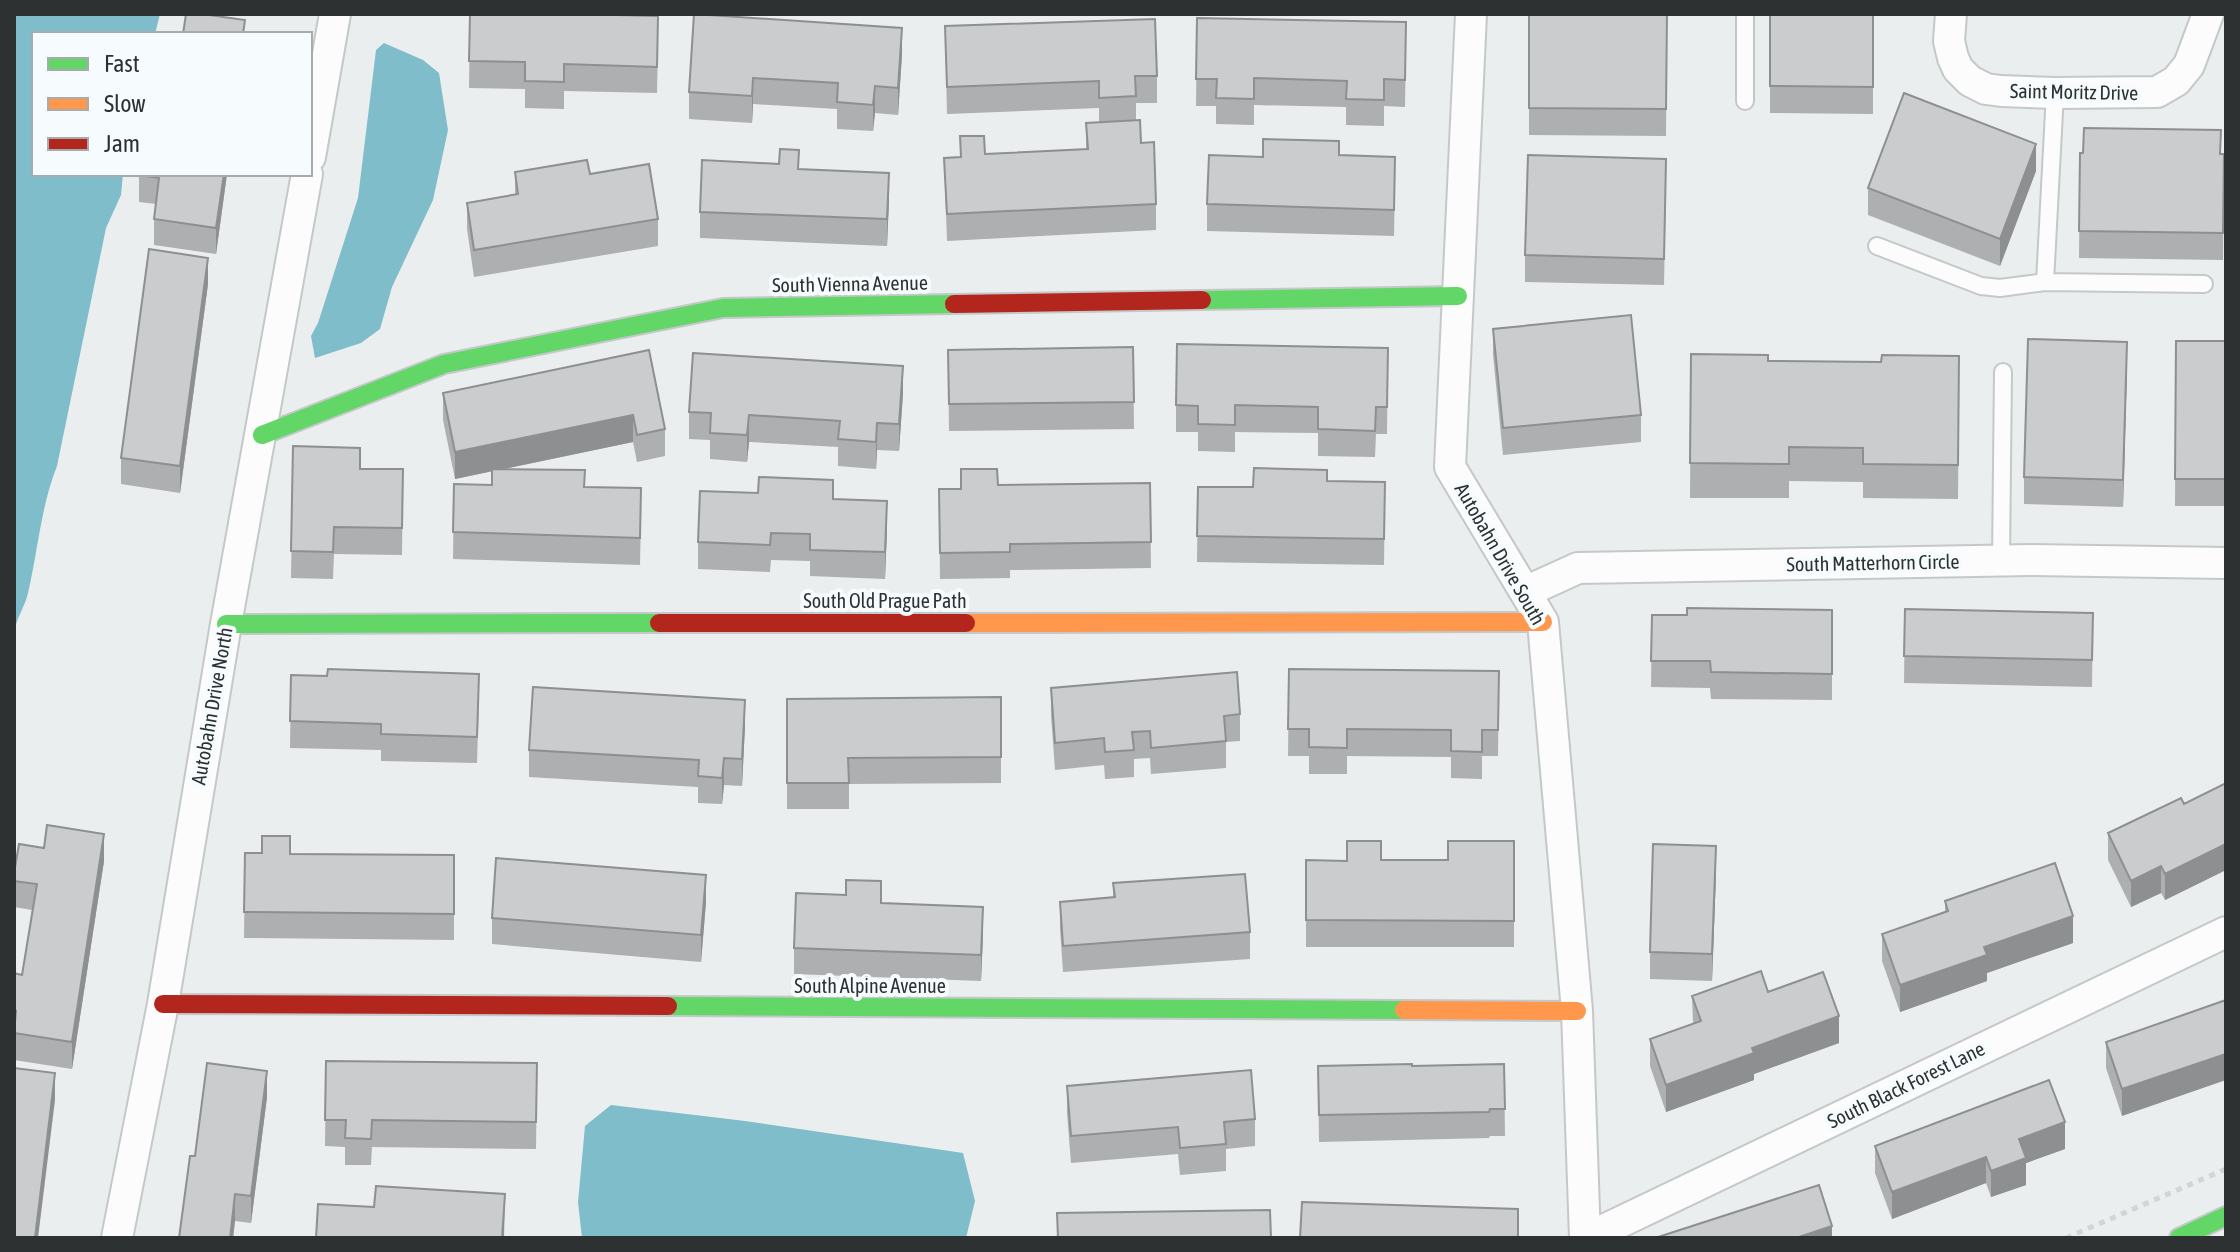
<svg xmlns="http://www.w3.org/2000/svg" width="2240" height="1252" viewBox="0 0 2240 1252" font-family="'Asap Condensed',sans-serif">
<rect width="100%" height="100%" fill="#eaeeef"/>
<path fill="#7ebdc9" d="M14,14h146l-5,20h-121v140h89l-2,21 -15,33 -49,238c-16,40 -19,84 -29,127 -3,14 -12,25 -14,40z
M384,43l39,17 16,13 9,57 -15,70 -41,87 -12,42 -19,14 -46,15 -4,-22 7,-13 40,-125 18,-148z
M611,1105l134,16 218,32 12,48 -9,37h-384l-4,-36 7,-76z"/>
<g fill="none" stroke-linecap="round" stroke-linejoin="round">
<defs>
<path id="lane" d="M1745,14v87
M1877,246l104,40 19,2 45,-6 10,-189
M2045,282l159,2
M2001,561l2,-189"/>
<path id="street" d="M1471,14l-21,453 93,155 34,389 8,227
M1951,14l-2,27 4,17 5,11 12,12 16,8 15,2 54,2 102,-1 19,-11 13,-16 19,-51
M310,157l25,-143
M1525,592l53,-24 453,-8 195,3
M117,1238l46,-234 63,-380 81,-450
M1587,1238l639,-306"/>
<path id="fast" d="M1202,300l256,-4
M262,435l182,-71 279,-56 231,-4
M226,624l433,-1
M668,1006l736,4
M2179,1238l47,-22"/>
<path id="slow" d="M966,623l577,-1
M1404,1010l173,1"/>
<path id="jam" d="M954,304l248,-4
M659,623h307
M163,1004l505,2"/>
</defs>
<use href="#lane" stroke="#c5c8c9" stroke-width="20"/>
<use href="#street" stroke="#c5c8c9" stroke-width="34"/>
<use href="#fast" stroke="#c5c8c9" stroke-width="22"/>
<use href="#slow" stroke="#c5c8c9" stroke-width="22"/>
<use href="#jam" stroke="#c5c8c9" stroke-width="22"/>
<path stroke="#d3d4d4" stroke-width="5" stroke-dasharray="6 6" stroke-linecap="butt" d="M2066,1238l160,-69"/>
<use href="#lane" stroke="#fcfcfd" stroke-width="16"/>
<use href="#street" stroke="#fcfcfd" stroke-width="30"/>
<use href="#fast" stroke="#63d668" stroke-width="18"/>
<use href="#slow" stroke="#ff974d" stroke-width="18"/>
<use href="#jam" stroke="#b3261e" stroke-width="18"/>
</g>
<path fill="#aeafb0" d="M470,14l188,29 -1,50 -93,-2v18l-39,-1v-19l-56,-1z
M694,14l208,40 -4,61 -23,-2 -2,18 -36,-2v-20l-84,-5 -1,19 -63,-4v-27z
M1529,14h138l-1,122 -137,-1z
M1770,14h103v100l-103,-1z
M1197,18l209,31 -1,58 -21,-1v20l-38,-1v-18l-92,-2v20l-38,-1v-18h-20z
M945,26l212,50v27h-21v18l20,83v26l-209,11 -3,-83 16,-1v-21l25,18 101,-5v-26l13,-1v-14l-152,6z
M2080,153l144,1 -1,106 -144,-2z
M1339,155l56,29 -1,52 -187,-5v-27l56,-47z
M799,169l90,30 -2,47 -187,-8v-26z
M2036,171l-36,95 -132,-51v-27z
M515,172l75,2 68,45v27l-184,31 -7,-48v-26l48,-9z
M139,174h88l-11,80 -62,-9v-26l2,-15 -17,-2z
M1666,186l-2,99 -139,-3v-27z
M208,284l-28,209 -59,-9v-26z
M1493,329l148,86v27l-138,13 -10,-100z
M2176,341h50v165h-51z
M1133,347l1,82 -185,2 -1,-81z
M1388,348l-1,86h-11l-1,23 -57,-1v-23l-83,-1v20l-37,-1v-19h-22v-27z
M649,350l16,79v27l-28,6 -4,-20 -129,27 81,18 56,27 -1,51 -187,-6 1,-75 38,1v-14l-37,8 -12,-59v-27z
M1691,354l77,7 113,1 78,-6 -1,143 -95,-1v-16l-74,-1v17h-99z
M2127,368l-4,139 -99,-3v-27z
M903,393l-4,58 -22,-1 -1,19 -38,-3v-19l-89,-5 -2,20 -37,-3v-19l-21,-1v-27z
M293,446l67,23h43l-1,86 -68,-1 -1,25 -42,-1z
M1327,481l58,1 -1,83 -187,-3 1,-75h55z
M1150,483l1,85 -141,2v8l-70,1 -1,-90h22l37,-4z
M833,499l54,28 -2,52 -75,-3v-15l-39,-1 -1,12 -72,-3v-27z
M1905,609l188,4 -1,74 -188,-4z
M1832,610v90l-121,-1 -1,-11 -59,-1 1,-72h35z
M1289,669l210,2 -1,85h-16v23l-31,-1v-21l-104,-1v18h-38v-18h-21z
M291,675l188,25 -2,63 -96,-2v-11l-91,-2z
M1051,688l189,26v27l-14,1v26l-75,6 -1,-16 -16,1v18l-29,2 -1,-14 -49,5 -4,-55z
M1001,697v86l-152,1v25h-62v-110z
M745,726l-3,60 -18,-1 -2,19 -24,-1v-16l-169,-10v-27z
M2226,783v87l-61,30 -4,-7 -30,14 -23,-47v-27l76,-29z
M1514,841v106h-208v-87h142z
M245,853l209,2v85l-210,-2z
M104,861l-32,208 -58,-9v-87l8,2 10,-65 -18,-3v-34z
M1716,873l-4,108 -62,-2v-27z
M1113,883l137,49v27l-187,13 -3,-44v-26l53,-4z
M1945,901l128,42 -86,30v8l-87,31 -18,-51v-27l63,-22z
M706,902l-5,60 -209,-18v-26z
M881,903l102,31 -2,47 -187,-7v-26z
M1768,992l71,51 -85,31v6l-88,32 -16,-46v-27l43,-15 -1,-28z
M2226,1000l-104,116 -16,-48v-26z
M326,1061l211,2 -1,86 -164,-2 -1,18h-26v-18l-20,-1z
M1504,1064l1,72h-15l-1,2 -170,4 -1,-76h94z
M1067,1086l188,33v27l-29,3v22l-46,4 -2,-21 -107,9 -4,-50z
M267,1097l-16,126 -16,-2 -2,17h-54l16,-82z
M1875,1146l190,3 -39,14v22l-35,12 -5,-14 -94,36 -17,-46z"/>
<path fill="#8d8f90" d="M902,28v26l-4,61v-27z
M753,78v26l-1,19v-27z
M875,86v27l-2,18v-26z
M2036,144v27l-36,95v-27z
M889,173v26l-2,47v-27z
M224,174h3l-11,80v-26z
M208,258v26l-28,209v-27z
M2127,342v26l-4,139v-27z
M903,366v27l-4,58v-27z
M633,415v27l-178,37v-27z
M749,415v27l-2,20v-27z
M877,423v27l-1,19v-27z
M887,501v26l-2,52v-27z
M745,700v26l-3,60v-27z
M724,758v27l-2,19v-26z
M104,834v27l-32,208v-27z
M2226,844v26l-61,30v-26z
M1716,846v27l-4,108v-27z
M2161,866v27l-30,14v-26z
M706,875v27l-5,60v-27z
M983,907v27l-2,47v-26z
M2073,916v27l-86,30v8l-87,31v-27l84,-38z
M1839,1016v27l-85,31v6l-88,32v-27l86,-37z
M2226,1054v26l-104,36v-27z
M267,1071v26l-16,126v-27z
M55,1073v27l-17,138h-3z
M2065,1122v27l-39,14v22l-35,12v-26l28,-32z
M1986,1157v26l-94,36v-27z
M235,1194v27l-2,17h-3z
M505,1194l-1,44h-2z
M1832,1226v12h-36z"/>
<path fill="#cacccd" stroke="#8d8f90" stroke-width="2" d="M186,14h16l43,6 -2,14h-60z
M470,14h103l85,2 -1,51 -93,-3v18l-39,-1v-19l-56,-1z
M694,14l208,14 -4,60 -23,-2 -2,19 -36,-3 1,-19 -85,-5 -1,18 -63,-4z
M1529,14h138l-1,95 -137,-1z
M1770,14h103v73l-103,-1z
M1197,18l209,4 -1,58 -21,-1v21l-38,-1 1,-18 -93,-3v21l-38,-1 1,-19h-21z
M1155,19l2,57h-22l1,20 -37,2v-17l-152,6 -2,-61z
M1904,93l132,51 -36,95 -132,-51z
M1140,120l1,23 13,-1 2,62 -209,10 -3,-56 17,-1 -1,-21h24l1,18 103,-5 -2,-26z
M2084,128l137,2 -1,24h4l-1,79 -144,-2 1,-78h3z
M1263,139l76,2v14l56,2 -1,53 -187,-6 2,-49 54,2z
M780,149l19,1 -1,19 91,4 -2,46 -187,-7 2,-52 77,4z
M1528,155l138,4 -2,100 -139,-4z
M587,160l3,14 59,-10 9,55 -184,31 -7,-47 51,-9 -3,-22z
M139,174h85l-8,54 -62,-9 5,-41 -20,-3z
M149,249l59,9 -28,208 -59,-8z
M1631,315l10,100 -138,13 -10,-99z
M2028,339l99,3 -4,138 -99,-3z
M2176,341h50v138h-51z
M1177,344l211,4 -1,59h-11l-1,24 -57,-2v-22l-83,-2v20l-37,-1v-18l-22,-1z
M1133,347l1,55 -185,2 -1,-54z
M649,350l16,79 -28,6 -4,-20 -178,37 -12,-59z
M693,353l210,13 -4,58 -22,-1 -1,19 -38,-3 2,-18 -91,-6 -2,20 -37,-2 1,-20 -22,-1z
M1691,354l77,1v6l113,1 1,-7 77,1 -1,109 -95,-1v-16l-74,-1v17l-99,-1z
M293,446l67,2v21h43l-1,59 -68,-1 -1,25 -42,-1z
M1254,468l73,2v11l58,1 -1,57 -187,-3 1,-49h55z
M492,469l93,1 -1,17 57,1 -1,50 -187,-6 1,-48 38,1z
M961,469h36l1,16 152,-2 1,59 -141,2v8l-70,1 -1,-64h22z
M759,477l74,3v19l54,2 -2,51 -75,-2v-16l-39,-1 -1,12 -72,-3 2,-51 58,2z
M1687,608l145,2v64l-121,-2 -1,-11h-59l1,-46h35z
M1905,609l188,4 -1,47 -188,-4z
M328,669l151,5 -2,63 -96,-3v-10l-91,-3 1,-46 36,1z
M1289,669l210,2 -1,59h-16v22l-31,-1v-21l-104,-1v19l-38,-1v-18h-21z
M1237,672l3,42 -16,2 2,25 -75,7 -1,-17 -18,1 2,18 -29,2 -1,-14 -49,5 -4,-55z
M533,687l212,13 -3,59 -18,-1 -2,20 -24,-2 1,-16 -170,-10z
M1001,697v60l-153,1 1,25h-62v-84z
M2226,783v61l-61,30 -4,-8 -30,15 -23,-48 73,-35 3,6z
M47,825l57,9 -32,208 -58,-9 2,-22h-2v-38l8,2 15,-91 -23,-3v-8l5,-29 25,4z
M262,836h28v18l164,1v59l-210,-2 1,-59h17z
M1347,841h34v19h67v-19h66v80l-208,-1v-60l41,1z
M1653,844l63,2 -4,108 -62,-2z
M496,858l210,17 -5,60 -209,-17z
M2055,863l18,53 -89,31 3,8 -87,30 -18,-51 66,-23 -3,-10z
M1245,874l5,58 -187,14 -3,-44 55,-5 -2,-14z
M846,880l35,1v22l102,4 -2,48 -187,-7 2,-55 50,2z
M1761,971l7,21 55,-20 16,44 -87,32 2,5 -88,32 -16,-46 51,-18 -9,-25z
M2226,1000v54l-104,35 -16,-47z
M326,1061l211,2 -1,59 -164,-2 -1,19 -26,-1 1,-18h-21z
M207,1063l60,8 -16,125 -16,-2 -5,44h-51l11,-82h5z
M1412,1064v2l92,-2 1,45h-15l-1,3 -170,3 -1,-49z
M14,1068l41,5 -20,165h-21z
M1251,1070l4,49 -31,3 2,22 -46,4 -2,-21 -107,9 -4,-50z
M2049,1080l16,42 -46,17 7,19 -35,13 -5,-14 -94,35 -17,-46z
M1819,1185l13,41 -36,12h-141z
M376,1186l129,8 -3,44h-186l2,-34 56,3z
M1302,1202l216,7v29h-218z
M1270,1210l1,28h-213l-1,-25z"/>
<g text-anchor="middle" stroke-width="8" stroke-linejoin="round" paint-order="stroke">
<g font-size="20" fill="#2e3131" stroke="#f6fcfe">
<text transform="translate(2074 92) rotate(1)" y="7">Saint Moritz Drive</text>
<text transform="translate(850 284) rotate(-1)" y="7">South Vienna Avenue</text>
<text transform="translate(1500 554) rotate(60)" y="7">Autobahn Drive South</text>
<text transform="translate(1873 563) rotate(-1)" y="7">South Matterhorn Circle</text>
<text x="885" y="608">South Old Prague Path</text>
<text transform="translate(212 706) rotate(-80)" y="7">Autobahn Drive North</text>
<text x="870" y="993">South Alpine Avenue</text>
<text transform="translate(1906 1085) rotate(-26)" y="7">South Black Forest Lane</text>
</g>
</g>
<rect width="2240" height="1252" fill="none" stroke="#2e3131" stroke-width="32"/>
<rect x="32" y="32" width="280" height="144" fill="#f6fcfe" stroke="#a6abac" stroke-width="2"/>
<rect x="48" y="58" width="40" height="12" fill="#63d668" stroke="#a6abac" stroke-width="2"/>
<text x="104" y="72" font-size="24" fill="#2e3131">Fast</text>
<rect x="48" y="98" width="40" height="12" fill="#ff974d" stroke="#a6abac" stroke-width="2"/>
<text x="104" y="112" font-size="24" fill="#2e3131">Slow</text>
<rect x="48" y="138" width="40" height="12" fill="#b3261e" stroke="#a6abac" stroke-width="2"/>
<text x="104" y="152" font-size="24" fill="#2e3131">Jam</text>
</svg>
